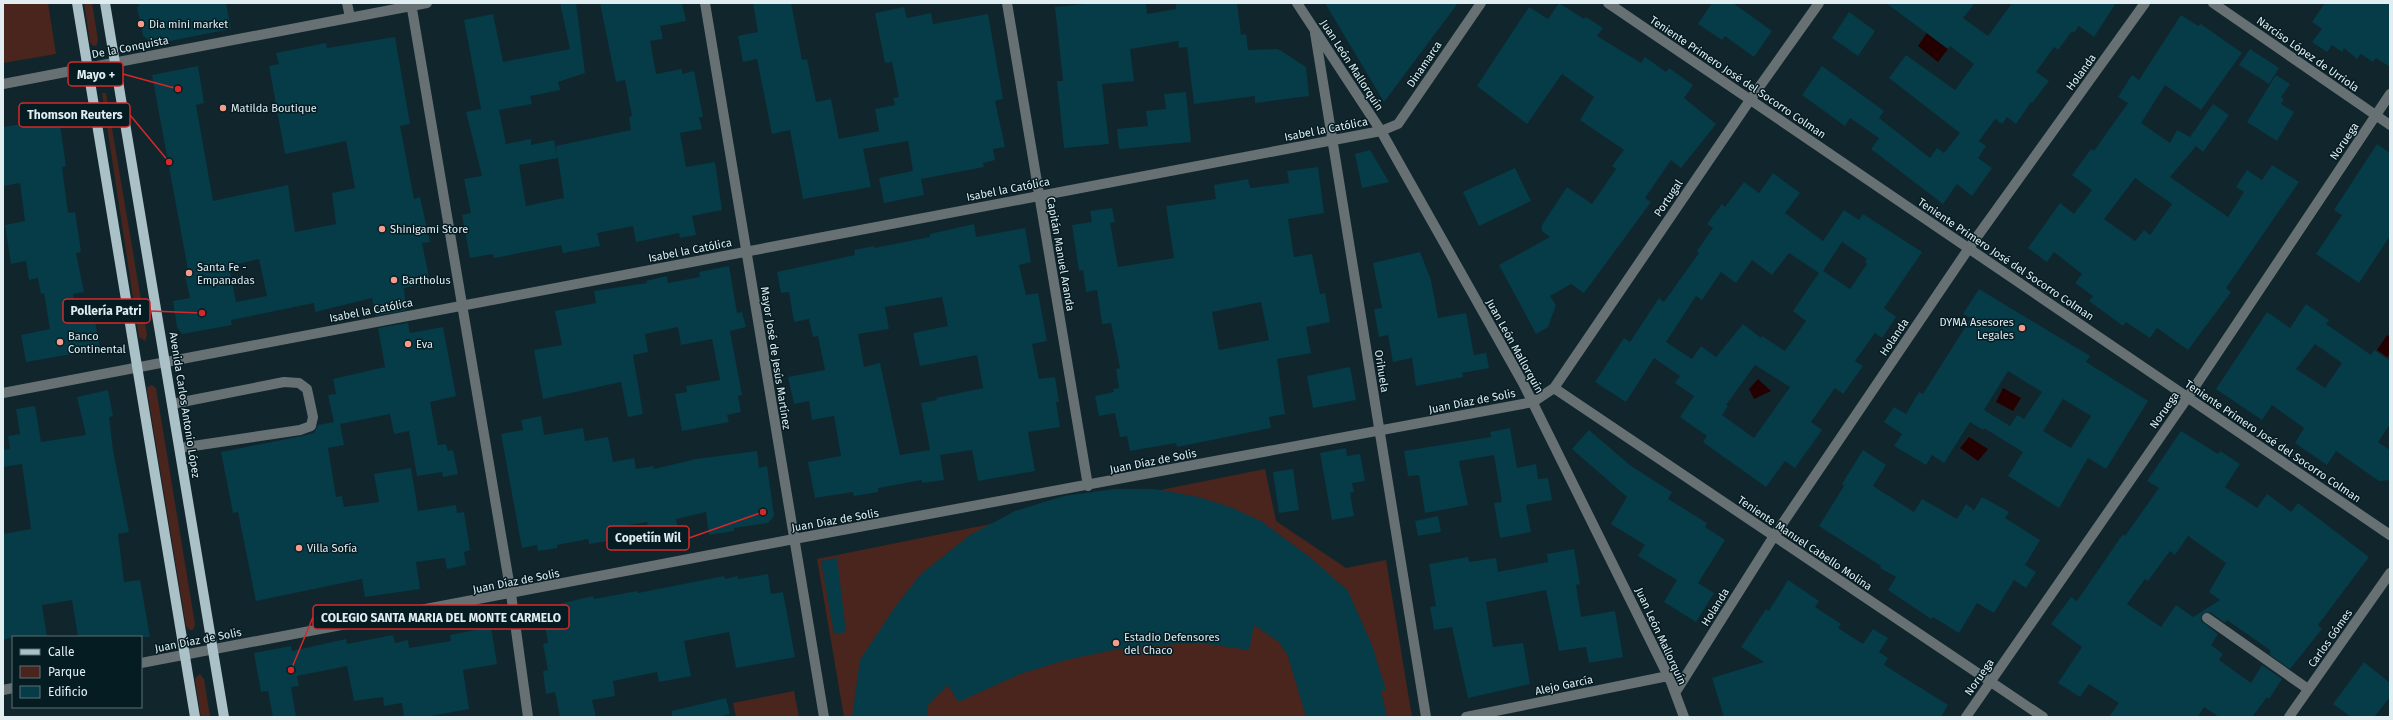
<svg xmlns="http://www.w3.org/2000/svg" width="2393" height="720" viewBox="0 0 2393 720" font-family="'Fira Sans',sans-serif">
<rect width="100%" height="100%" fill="#10262c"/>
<path fill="#49251e" d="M3,3h45l8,51 -53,9z
M84,3h8l6,37 -2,6 -4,-1 -2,-3z
M102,93h4l41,242 -2,6 -6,-4z
M152,385l4,3 39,236 -2,6h-3l-4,-4 -39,-236v-3z
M1265,469l11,52 70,47 40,-8 26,157h-568l-27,-158z
M200,674l4,5 6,38h-9l-6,-37 1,-3z
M794,691l5,26h-63l-3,-14z"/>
<path fill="#250000" d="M1927,33l21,16 -10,13 -20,-16z
M2387,335l3,2v17l-3,3 -10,-7z
M1758,379l13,12 -17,8 -5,-10z
M2003,388l18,10 -8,13 -17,-9z
M1969,437l19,12 -10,12 -18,-13z"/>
<path fill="#063b48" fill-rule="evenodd" d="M138,3h88l5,26 -77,15 -11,-8 -6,-29h2z
M560,3h16l9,70 -27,9 2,8 -30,6 2,8 -33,6 7,34 25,-5v6l23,-5 3,15 -1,-9 75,-16 -2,-13 3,-1 -7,-36 -9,2 -16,-79h82l4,18 -26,5 3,13 -13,2 6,33 26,-5v5l12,-3 9,46h-4l3,12 -22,4 6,34 29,-5 7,48 -30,6 4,19 -16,3 -1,-5 -43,9 -3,-16 -36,7 3,13 -37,7 -2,-8 -67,13 -1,-4 -23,4 -8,-43 9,-2 -7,-34 18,-3 -16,-64 15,-3 -17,-89 29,-6 10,48 67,-13zM558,158l6,40 -38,8 -7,-41z
M753,3h38l11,57 5,-1 9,43 15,-3 8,40 40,-8 -4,-22 20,-4 -2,-7 6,-1 -7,-35 -7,1 -10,-50 29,-6 3,11 24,-5 2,11 55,-10 15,85 -8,2 10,46 -12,2 2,11 -12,3 1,4 -63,12 3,16 -40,8 -5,-25 34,-7 -5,-30 -45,8 8,38 -68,12 -13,-69 -18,4 -15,-75 -14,3 -5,-26 20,-4z
M1095,3h51l1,11 29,-5v-6h61l4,32 5,-1 2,16 30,-1 28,18 3,29 -54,7v-7l-61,8 -7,-57 -8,1 -1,-7 -48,8 4,32 -32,3 7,60 -45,4 -7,-67h6l-8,-74z
M1325,3h133l-74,99z
M1559,3l25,16 2,-2 17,11 -6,8 44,27 4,-6 21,15 3,-4 24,17 -9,13 32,26 -35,44 -10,-8 -26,38 6,4 -67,91 -13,-9 -21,12 6,9 -8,22 -12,7 -37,-69 51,-28 -8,-6v-6l25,-38 25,17 24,-35 -4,-3 12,-16 -44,-30 14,-23 -32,-23 -35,50 -50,-38 52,-79 19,12z
M1712,3h21l39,28 -18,26 -29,-21 -3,4 -24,-16z
M1886,3h89l-12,15 25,18 24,-33h104l-22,34 -15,-11 -5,7 -2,-2 -14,19 -4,-3 -18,25 13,9 -17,22 -1,-1 -15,22 -9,-7 -5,7 -7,-5 -16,22 7,5 -8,12 14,10 -20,28 -15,-12 -14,20 -72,-55 8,-11 -29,-20 -5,8 -43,-31 20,-29 62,45 -5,7 51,40 7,-10 7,5 16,-20 -71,-55 17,-23 49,35 19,-26 -24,-18 -2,3z
M2325,3h65v64l-14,-9 -3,4 -12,-8 -4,5 -13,-11 -2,4 -10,-7 -5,7 -15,-10 10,-13 -10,-7z
M1849,12l26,19 -17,25 -26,-18z
M2181,15l17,11 3,-2 41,29 -41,57 -36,-25 -24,38 29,20 7,-13 13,7 23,-33 16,11 -26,37 -7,-6 -26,31 58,40 16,-25 -8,-5 11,-17 15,10 10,-15 27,17 -73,106 5,4 -43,58 -31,-22 -7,10 -24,-16 -3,4 -34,-25 4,-5 -18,-13 7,-9 -28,-22 -7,10 -19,-14 32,-45 14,11 18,-24 -20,-15 19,-26 3,2 34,-48 -10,-6 14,-22 7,5zM2135,178l37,26 -22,31 -6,-5 -9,11 -31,-22z
M395,37l15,87 -10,2 14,73 6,-2 10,45 -8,1 8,39 -26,6 2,22 -30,6 -4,-18 -57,14 -1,-9 -83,17 1,5 -50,9 -5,-7 -4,-26 17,-3 -5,-22 4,-1 -37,-200 46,-9 6,37 -8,2 17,96 75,-16 7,47 41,-8 -4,-31 23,-5 -9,-47 -61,13 -16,-88 10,-2 -3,-11 50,-10 1,5zM259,259l8,37 -31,6 -7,-36z
M2250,49l29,19 -10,16 -30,-19z
M2276,75l14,9 -9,13 3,2 -3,5 13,8 -17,29 -30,-19z
M1186,92l5,50 -72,7 -2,-20 31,-3 -2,-15 20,-2 -2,-15z
M59,118l7,48 -4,1 6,46 7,-1 6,40 -5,1 8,39 -11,2 5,30 17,-3 5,28 -74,13 -5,-27 29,-6 -6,-36 -3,1 -3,-16 -9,2 -3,-19 -15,3 -6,-39 20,-4 -5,-38 -17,3v-59z
M2377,144l13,9v83l-31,47 -43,-29 26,-39 -8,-5z
M1370,150l19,32 -27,6 -7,-34z
M1318,167l6,46 -36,6 6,38 18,-3 8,40 5,-1 5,29 -24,5 5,26 -34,6 8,55 -16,3 2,11 -94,19 -1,-4 -46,8 -3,-15 -7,1 -5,-24 -16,3 -4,-20 19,-4 -1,-3 6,-1 -3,-19 4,-1 -9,-45 -9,1 -5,-34 -11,2 -3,-22 -4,1 -7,-46 20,-3 -2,-11 22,-3 3,14 -5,1 8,44 56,-9 -8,-52 50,-7 -2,-14 34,-6 2,9 39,-5 -2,-12zM1261,302l8,38 -50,10 -7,-38z
M1515,168l16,33 -52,25 -16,-34z
M1773,173l27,20 -15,20 38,28 21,-31 15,10 4,-6 59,38 -38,56 12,9 -14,21 -7,-5 -20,28 8,5 -20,28 -8,-6 -24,34 11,8 -27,38 -10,-7 -19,26 -63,-45 4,-6 -27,-19 14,-21 -19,-13 5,-7 -26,-18 -28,44 -31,-20 29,-44 6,4 29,-44 5,4 35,-49 -2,-2 16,-23 -6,-4 15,-20 3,3 19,-25 15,11zM1842,242l25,17 -2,3 2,2 -17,25 -27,-18zM1789,253l30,20 -26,38 13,10 -21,30 -23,-15 -1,2 -18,-14 -27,33 -15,-11 -9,13 -26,-17 30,-46 6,4 19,-28 15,11 16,-23 20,15zM1755,365l35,22 -36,51 -32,-23 6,-9 -2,-1z
M974,224l2,13 49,-9 6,34 -12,3 7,30 12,-2 9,48 -15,3 7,35 16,-2 4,25h-3l4,25 -32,5 7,39 -57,10 -6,-31 -32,5 4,25 -22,3v-3l-44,8v4l-24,4 -1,-4 -38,6 -7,-36 33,-6 -7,-40 -22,4 -3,-19 -15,3 -6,-27 37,-7 -7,-34 -5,1 -4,-18 -15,3 -5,-30 -8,1 -4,-21 78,-17 -1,-5 20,-4v2l56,-11v-3zM942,297l6,29 -35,7 7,33 57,-11 6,33 -47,10 1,2 -16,3 9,47 -30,5 -20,-92 -16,4 -6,-33 31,-5 -4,-22z
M1420,252l11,28 7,38 28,-5 8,42 12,-2 3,15 -27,5 1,4 -47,9 -4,-28 -19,4 -5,-27 -9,2 -5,-28 8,-1 -9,-45z
M729,266l8,47 5,-1 4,15 -16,4 12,64 -4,1 3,16 -14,3 2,7 -47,9 -7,-37 12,-2 -1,-6 34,-6 -8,-41 -31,6 -3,-18 -33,7 3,18 -15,3 10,59 -15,3 -7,-35 -78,17 -9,-49 28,-5 -7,-34 41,-8 -2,-12 53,-8 -1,-2 21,-5 1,7 32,-6 -1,-5z
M1979,289l111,67 -4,6 62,39 -42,68 -18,-11 -29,50 -51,-32 15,-24 -39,-24 -1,2 -13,-8 -26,41 -12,-8 -6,10 -32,-19 8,-12 -18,-12 10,-15 12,7 13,-22 4,2 48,-76 -8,-4zM2008,371l34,21 -18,27 -7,-4 -7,11 -26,-16zM2063,399l28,17 -20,32 -28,-17z
M2306,304l23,16 -3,4 45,31 3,-5 16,11v63l-12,18 12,8v30l-11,1 -43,-30 -9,14 -32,-22 9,-15 -32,-23 -10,15 -46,-31 51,-77 23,16zM2315,344l27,19 -17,25 -29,-19z
M408,323l2,10 33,-6 13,69 -26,6 8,43 8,-1 2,7 5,-1 5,24 -15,3 -1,-5 -25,4 -8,-45 -15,3 -4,-20 -50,10 4,21 -16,3 8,49 6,-1 2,11 35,-5 -5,-28 37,-6 7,43 38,-6 1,8 7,-1 6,38 -6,2 2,13 -19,4 -2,-11 -29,4 4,27 -55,8 -3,-18 -106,22 -18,-89 -5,1 -12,-61 81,-16 12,-3 4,-8 16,-3 -6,-27 8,-1 -3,-15 52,-12 -7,-39z
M1350,367l6,33 -43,8 -6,-32z
M108,390l5,26 -4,1 4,33 16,82 -11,2 6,48 16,-2 10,57h-72l-6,-37 -30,5 5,32h-34l-10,3v-106l28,-5 -9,-65 -19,3v-17l7,-1 -2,-13 12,-2 -4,-25 19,-3 6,36 45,-7 -9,-38z
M541,416l3,19 39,-7 2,13 23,-4 5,25 21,-4 2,11 17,-3 1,3 42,-10 61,-8 2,17 8,-2 7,50 -6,7 -34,5v3l-25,4 -3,-23 -30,7 4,22 -29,5 -4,-24 -36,6 2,12 -24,4 -1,-5 -31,6v3l-19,3 -1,-6 -15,3 -21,-114 22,-4 -2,-10z
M1510,428l7,40 19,-4 2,15 10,-1 4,22 -26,5 5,27 -31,6 -6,-35 8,-1 -8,-47 -35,6 9,44 -43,8 -6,-38 -11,1 -4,-25 87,-14 -1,-5z
M1589,430l42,36 41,26 -4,7 39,24 -2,4 20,13 -27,43 16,10 -18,29 -32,-20 13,-22 -39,-24 7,-11 -34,-21 16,-27 -55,-48z
M2181,431l37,23 2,-3 20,13 -15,23 32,21 10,-14 24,18 7,-9 71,54 -51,68 4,4 -32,40 -21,-15 2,-3 -4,-3 -40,-28 -2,3 -15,-11 -8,2 -1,7 17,13 -7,11 12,9 -4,6 32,23 11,-18 20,14 -13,20 -2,-2 -15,20h-33l-15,-10 -6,10h-89l10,-14 -30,-19 -9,13 -22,-14 24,-36 -31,-23 20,-27 6,4 46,-67 2,2 34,-48 -12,-7zM2188,536l38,27 -17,29 11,8 -27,17 -17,-12 -15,22 -34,-23 18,-25 3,2 22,-30 5,4z
M1346,448l1,8 13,-2 5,27 -13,2 2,9 -4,1 4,23 -22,4 -12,-67z
M1863,450l23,15 -13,21 41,26 8,-13 35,20 9,-15 8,6 8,-13 27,15 -4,6 35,22 -15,25 11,7 -10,16 -12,-8 -20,33 -17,-10 -18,30 -26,-16 -2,2 -43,-29 8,-13 -16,-9 1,-2 -62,-40 25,-40 -2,-2z
M1293,469l6,41 -20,3 -6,-41z
M1114,489h41l43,8 32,10 31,14 50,37 37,33 24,54 14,45 -5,1 6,26h-81l-18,-61 -9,-14 -25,-17 -5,25 -41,-6h-31l-59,5 -52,11 -46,14 -62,28 -10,-17 -20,20 -1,12h-75l8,-57 35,-53 25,-32 50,-40 45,-24 49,-15z
M1438,516l3,16 -23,4 -3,-15z
M1574,549l6,35 -4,1 5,32 34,-6 8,46 -34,6 -3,-16 -27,4 -13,-61 -60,12 7,45 30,-4 7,41 -62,14 -16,-71 -18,3 -4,-23 6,-1 -7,-42 39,-7 1,5 27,-4 2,14 50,-10 -1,-8z
M837,558l9,74 -12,2 -13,-73z
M768,574l3,20 12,-2 12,65 -59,11 -7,-36 -45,9 7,35 -32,6 -2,-10 -44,9 2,15 -23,4 4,17h-36l-5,-25 -9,2 -3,-23 5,-1 -5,-26 5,-1 -6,-35 51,-12 1,3 43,-8 1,2 86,-17 1,3 13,-3v3z
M1788,580l31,21 -4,6 26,17 -3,4 25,16 10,-15 15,9 -9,14 9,6 -4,7 64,40 -7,12h-217l-12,-39 52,-16 -23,-15 25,-38 3,2z
M491,627l6,37 -34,6 6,39 -44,8h-21l-2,-14 -18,3 -1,-9 -29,4 -7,-35 -50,10 2,10 -8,1 5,30h-23l-5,-26 -7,1 -7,-39 37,-7 1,5 54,-12 1,5 46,-9 2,8 13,-3 1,8 42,-7 -1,-6z
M2364,662l26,21v14l-16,20h-23l-18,-13z
M726,698l4,16 -13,3h-45v-6z"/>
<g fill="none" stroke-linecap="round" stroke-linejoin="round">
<path stroke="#677174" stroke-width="10" d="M347,3l3,14
M411,3l100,591 17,123
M705,3l119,714
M1007,3l81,483
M1297,3l84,128 142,252 148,299 13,35
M1608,3l782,532
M2213,3l177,122
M1315,33l111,684
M3,84l424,-81
M1554,388l489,329
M3,393l1378,-262 17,-7 83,-121
M172,404l112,-22 15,1 8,6 6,28 -2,9 -11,4 -120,18
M2207,618l101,71
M141,663l653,-124 739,-137 21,-14 196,-288 69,-97
M3,690l10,-2
M1675,693l99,-157 195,-288 176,-245
M1466,717l202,-41
M1966,717l222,-320 202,-303
M2289,717l101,-144"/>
<path stroke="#abc1c8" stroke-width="10" d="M77,3l118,714
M105,3l119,714"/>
</g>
<g fill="#f49d8b" stroke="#061c23" stroke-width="1.5">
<circle cx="141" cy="24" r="4"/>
<circle cx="223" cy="108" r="4"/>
<circle cx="382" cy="229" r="4"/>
<circle cx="189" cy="273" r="4"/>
<circle cx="394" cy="280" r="4"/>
<circle cx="2022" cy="328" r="4"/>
<circle cx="60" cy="342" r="4"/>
<circle cx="408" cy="344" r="4"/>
<circle cx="299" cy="548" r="4"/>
<circle cx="1116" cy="643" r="4"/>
</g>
<g text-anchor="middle" stroke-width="3" stroke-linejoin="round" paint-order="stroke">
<g font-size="11" fill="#e0edf1" stroke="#061c23" text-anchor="start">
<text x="149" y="28">Dia mini market</text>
<text x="231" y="112">Matilda Boutique</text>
<text x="390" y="233">Shinigami Store</text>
<text x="197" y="271">Santa Fe -<tspan x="197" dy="13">Empanadas</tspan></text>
<text x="402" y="284">Bartholus</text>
<text x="2014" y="326" text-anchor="end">DYMA Asesores<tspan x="2014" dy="13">Legales</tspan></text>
<text x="68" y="340">Banco<tspan x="68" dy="13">Continental</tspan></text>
<text x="416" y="348">Eva</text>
<text x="307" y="552">Villa Sofía</text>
<text x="1124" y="641">Estadio Defensores<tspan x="1124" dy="13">del Chaco</tspan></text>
</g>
<g font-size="11" fill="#e0edf1" stroke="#061c23">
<text transform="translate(130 47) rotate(-11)" y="4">De la Conquista</text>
<text transform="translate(2308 54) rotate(35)" y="4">Narciso López de Urriola</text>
<text transform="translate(1424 64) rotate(-56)" y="4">Dinamarca</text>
<text transform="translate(1352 65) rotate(57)" y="4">Juan León Mallorquín</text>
<text transform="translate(2081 72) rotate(-54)" y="4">Holanda</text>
<text transform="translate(1738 77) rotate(34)" y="4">Teniente Primero José del Socorro Colman</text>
<text transform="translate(1326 129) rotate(-11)" y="4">Isabel la Católica</text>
<text transform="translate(2344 141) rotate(-56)" y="4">Noruega</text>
<text transform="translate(1008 189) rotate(-11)" y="4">Isabel la Católica</text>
<text transform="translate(1668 198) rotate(-56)" y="4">Portugal</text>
<text transform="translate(690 250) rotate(-11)" y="4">Isabel la Católica</text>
<text transform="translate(1061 254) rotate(80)" y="4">Capitán Manuel Aranda</text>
<text transform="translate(2006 259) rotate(34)" y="4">Teniente Primero José del Socorro Colman</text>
<text transform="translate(371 310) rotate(-11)" y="4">Isabel la Católica</text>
<text transform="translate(1894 337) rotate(-56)" y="4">Holanda</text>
<text transform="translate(1515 346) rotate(61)" y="4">Juan León Mallorquín</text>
<text transform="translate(776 358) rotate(81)" y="4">Mayor José de Jesús Martínez</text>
<text transform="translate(1382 371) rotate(81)" y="4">Orihuela</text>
<text transform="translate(1472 401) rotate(-11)" y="4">Juan Díaz de Solis</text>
<text transform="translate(185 405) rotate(81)" y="4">Avenida Carlos Antonio López</text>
<text transform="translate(2164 410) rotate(-55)" y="4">Noruega</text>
<text transform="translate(2273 441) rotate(34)" y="4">Teniente Primero José del Socorro Colman</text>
<text transform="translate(1153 461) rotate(-11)" y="4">Juan Díaz de Solis</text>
<text transform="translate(835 520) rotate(-10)" y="4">Juan Díaz de Solis</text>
<text transform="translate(1805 543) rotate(34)" y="4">Teniente Manuel Cabello Molina</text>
<text transform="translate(516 581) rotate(-11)" y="4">Juan Díaz de Solis</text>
<text transform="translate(1715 607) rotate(-58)" y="4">Holanda</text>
<text transform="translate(1661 636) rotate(65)" y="4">Juan León Mallorquín</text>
<text transform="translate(2330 638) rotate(-55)" y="4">Carlos Gómes</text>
<text transform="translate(198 640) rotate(-11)" y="4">Juan Díaz de Solis</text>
<text transform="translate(1979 677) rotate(-55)" y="4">Noruega</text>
<text transform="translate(1564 685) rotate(-12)" y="4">Alejo García</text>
</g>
</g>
<path fill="none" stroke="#d62828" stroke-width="1.5" d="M178 89L123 74M169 162L130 115M202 313L150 311M763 512L689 538M291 670L313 617"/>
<g fill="#d62828" stroke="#061c23" stroke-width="1.5">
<circle cx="178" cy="89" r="4"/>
<circle cx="169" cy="162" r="4"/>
<circle cx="202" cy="313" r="4"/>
<circle cx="763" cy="512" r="4"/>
<circle cx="291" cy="670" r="4"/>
</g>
<g fill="#061c23" stroke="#d62828" stroke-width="1.5">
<rect x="68" y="62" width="55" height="24" rx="4"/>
<rect x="19" y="103" width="111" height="24" rx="4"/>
<rect x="63" y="299" width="87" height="24" rx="4"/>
<rect x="607" y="526" width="82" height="24" rx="4"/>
<rect x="313" y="605" width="256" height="24" rx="4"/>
</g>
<g font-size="12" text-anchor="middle" font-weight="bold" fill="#e0edf1">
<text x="96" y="79">Mayo +</text>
<text x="75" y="119">Thomson Reuters</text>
<text x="106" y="315">Pollería Patri</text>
<text x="648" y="542">Copetiín Wil</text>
<text x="441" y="622">COLEGIO SANTA MARIA DEL MONTE CARMELO</text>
</g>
<rect width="2393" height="720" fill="none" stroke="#e0edf1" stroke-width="8"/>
<rect x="12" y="636" width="130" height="72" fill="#061c23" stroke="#5d7075"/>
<rect x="20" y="649" width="20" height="6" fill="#abc1c8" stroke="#5d7075"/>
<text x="48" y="656" font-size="12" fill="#e0edf1">Calle</text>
<rect x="20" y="666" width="20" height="12" fill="#49251e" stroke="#5d7075"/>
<text x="48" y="676" font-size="12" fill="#e0edf1">Parque</text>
<rect x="20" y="686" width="20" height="12" fill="#063b48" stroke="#5d7075"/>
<text x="48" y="696" font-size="12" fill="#e0edf1">Edificio</text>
</svg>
